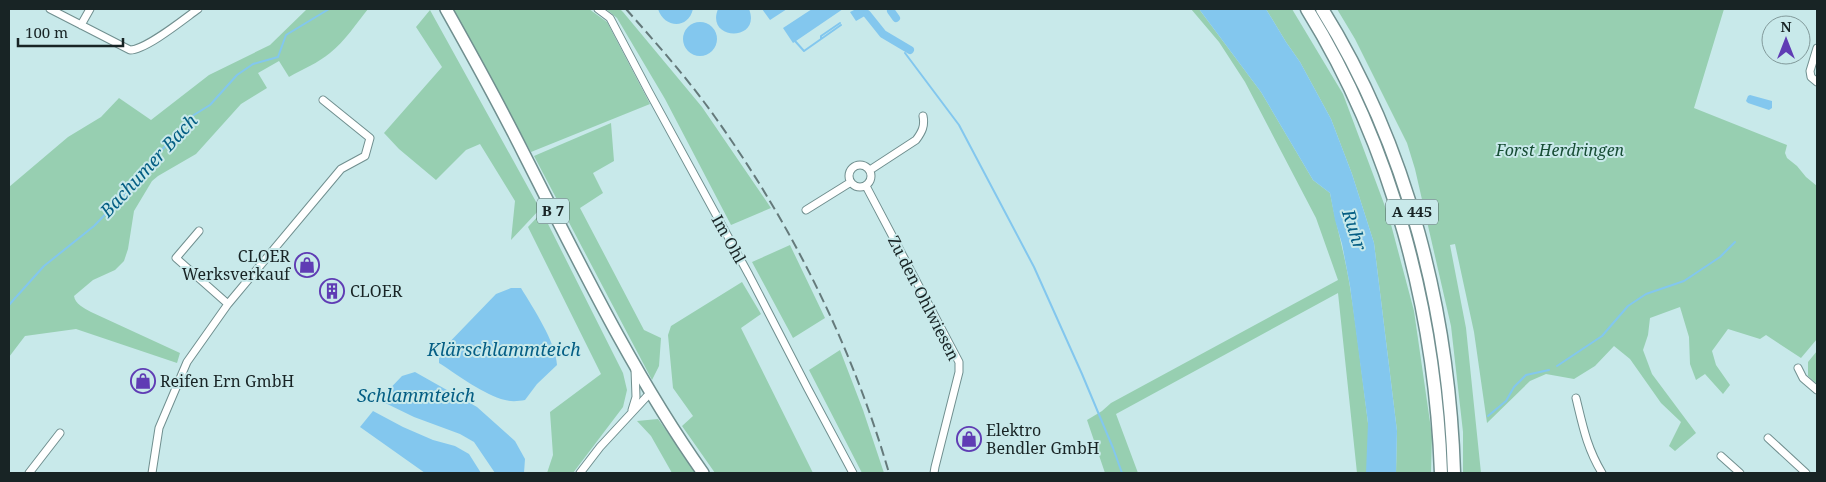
<svg xmlns="http://www.w3.org/2000/svg" width="1826" height="482" viewBox="0 0 1826 482" font-family="'Noto Serif',serif">
<rect width="100%" height="100%" fill="#c8e9ea"/>
<path fill="#97cfb1" d="M307,9h61c-12,15 -23,32 -38,44 -12,10 -27,16 -41,24l-10,-16 -21,12 9,15 -26,16 -45,50 -38,22 -6,5 -18,30 -6,38 -4,12 -9,9 -22,10 -19,16c1,8 10,12 17,16l89,41 -3,10 -101,-34 -51,7 -16,21v-170l59,-50 33,-20 18,-19 32,22 58,-45 61,-30z
M451,9h138l18,13 43,82 -119,48z
M606,9h14l3,3 79,95 69,101 -40,17 -66,-126 -48,-81z
M1191,9h8l62,83 52,88 17,13c6,32 15,62 20,94 9,57 15,116 23,174l-1,12h-15l-19,-180 -222,121 22,59h-33l-18,-53 15,-9 9,-8 227,-123 -22,-62 -71,-136 -26,-40z
M1266,9h26l51,85 46,123 25,94 18,125 -1,37h-35l1,-42 -23,-188 -22,-69 -21,-55 -31,-57 -14,-20z
M1337,9h387l-30,99 93,37 -2,8 2,5 10,8 9,11 11,9v153l-16,19 -35,-23 -6,4 -32,-10 -16,22 4,14 14,20 -7,9 -18,-20 -9,6 -6,-16 -1,-27 -9,-30 -30,11 -2,17 -5,15 9,24 44,59 -21,18 -6,-5 12,-24 -20,-19 -31,-44 -16,-13 -19,20 -21,13 -28,-5 -16,7 -43,42 -13,-91 -19,-88 -5,1 16,83 15,145h-18v-41l-12,-106 -36,-157 -8,-26 -52,-104z
M430,10l110,199 -29,31 4,-39 -35,-57 -14,6 -30,30 -37,-31 -15,-16 58,-66 -26,-40z
M611,123l3,38 -21,12 10,20 -23,15 64,122 17,8 -2,28 -7,14 -118,-224z
M542,212l81,161 4,17 -4,17 -50,66h-26l6,-18 -3,-43 51,-38 -73,-147z
M790,245l35,73 -32,20 -41,-76z
M742,282l19,32 -20,14 72,145h-98l-33,-47 11,-10 -20,-28 -5,-53 3,-9z
M840,350l23,60 21,63h-22l-53,-103z
M1817,351v33l-9,-8v-14z
M658,419l39,54h-25l-21,-37 -14,-15z"/>
<path fill="#83c7ee" d="M658,9h35c-5,21 -29,19 -35,0z
M718,9h31c13,33 -44,32 -31,0z
M762,9h25l-17,11z
M812,9h31l-50,34 -10,-15z
M856,9h10l4,4 -14,8 -6,-9z
M1199,9h67l20,33 14,20 31,57 21,55 22,69 23,188 -1,42h-30l2,-50 -18,-137 -8,-42 -7,-24 -5,-27 -17,-13 -52,-88z
M683 39a17 17 0 1 1 34 0a17 17 0 1 1-34 0Z
M1750,95l22,6v7l-3,2 -21,-7 -2,-2 2,-5z
M511,288h10c12,20 35,54 36,77l-20,19 -12,16c-6,1 -13,2 -20,0 -21,-5 -47,-25 -66,-37v-10l57,-59z
M415,372l62,35 38,34 10,18 -1,14h-29l-21,-31 -14,-8 -46,-17 -35,-17 23,-24z
M373,411l30,16 30,13 22,6 14,8 12,19h-56l-65,-46z"/>
<g fill="none" stroke-linecap="round" stroke-linejoin="round">
<path stroke="#83c7ee" stroke-width="2" d="M821,39v-3l19,-13
M795,41l9,10 37,-26
M905,53l54,72 75,142 48,107 31,74 9,25
M17,296l27,-30 50,-40 31,-32 64,-76 21,-13 27,-30 16,-11 25,-7 8,-22 43,-26
M9,305l7,-8
M1557,366l45,-30 26,-30 18,-12 38,-13 36,-24 15,-15
M1488,416l18,-15 8,-14 12,-12 23,-5"/>
<path stroke="#83c7ee" stroke-width="8" d="M891,11l5,7
M867,14l16,20 27,16"/>
<defs>
<path id="minor" d="M50,9l80,41c16,0 54,-31 68,-41
M598,9l12,9 39,74 100,183 59,114 45,84
M81,25l9,-16
M1817,48l-7,23 1,6 6,5
M849 176a11 11 0 1 1 22 0a11 11 0 1 1-22 0Z
M870,170l46,-30c6,-8 9,-14 7,-24
M866,186l93,176v10l-24,95 -1,6
M806,210l45,-28
M199,231l-23,27 52,46
M1798,368l5,10 14,12
M1576,398c7,29 11,50 26,75
M632,410l4,-13 -1,-28
M1768,438l38,35
M1721,456l19,17
M29,473l31,-40
M152,473l7,-45 28,-66 41,-58 113,-135 24,-13 5,-18 -47,-38
M580,473l20,-26 50,-54"/>
<path id="primary" d="M446,9c27,48 54,97 79,147 55,108 108,218 178,317"/>
<path id="motorway" d="M1307,9c86,139 128,302 134,464
M1322,9c86,138 127,303 132,464"/>
</defs>
<use href="#minor" stroke="#708f8f" stroke-width="9"/>
<use href="#primary" stroke="#708f8f" stroke-width="14"/>
<use href="#motorway" stroke="#708f8f" stroke-width="15"/>
<use href="#minor" stroke="#fff" stroke-width="7"/>
<use href="#primary" stroke="#fff" stroke-width="11"/>
<use href="#motorway" stroke="#fff" stroke-width="12"/>
<path stroke="#657a7b" stroke-width="2" stroke-dasharray="10 5" stroke-linecap="butt" d="M626,9c31,35 62,70 89,108 77,108 137,229 174,356"/>
</g>
<defs>
<symbol id="shop-ring" viewBox="-11 -11 22 22"><circle r="9.5" fill="#c8e9ea" stroke="#5f3cb4" stroke-width="1.5"/><path d="M-5-2.5h2.3a2.7 3.5 0 0 1 5.4 0H5L5.5 6h-11ZM-1.5-2.5h3a1.5 2.3 0 0 0-3 0Z" fill="#5f3cb4"/></symbol>
<symbol id="building-ring" viewBox="-11 -11 22 22"><circle r="9.5" fill="#c8e9ea" stroke="#5f3cb4" stroke-width="1.5"/><path d="M-4-6H4V6H1V3H-1V6H-4ZM-2.5-4.3h1.7v1.8h-1.7ZM.8-4.3h1.7v1.8H.8ZM-2.5-1h1.7V.8h-1.7ZM.8-1h1.7V.8H.8Z" fill="#5f3cb4"/></symbol>
</defs>
<g fill-rule="evenodd">
<use href="#shop-ring" x="293" y="251" width="28" height="28"/>
<use href="#building-ring" x="318" y="277" width="28" height="28"/>
<use href="#shop-ring" x="129" y="367" width="28" height="28"/>
<use href="#shop-ring" x="955" y="425" width="28" height="28"/>
</g>
<g text-anchor="middle" stroke-width="4" stroke-linejoin="round" paint-order="stroke">
<g fill="#c8e9ea" stroke="#4d5f60" stroke-width="1">
<rect x="537" y="198.5" width="32" height="25" rx="4"/>
<rect x="1386" y="199.5" width="52" height="25" rx="4"/>
</g>
<g font-size="15" font-weight="bold" fill="#182425">
<text x="553" y="216">B 7</text>
<text x="1412" y="217">A 445</text>
</g>
<g font-size="16" font-style="italic" fill="#174d35" stroke="#c8e9ea">
<text x="1560" y="156">Forst Herdringen</text>
</g>
<g font-size="16" fill="#182425" stroke="#c8e9ea">
<text transform="translate(729 239) rotate(61)" y="6">Im Ohl</text>
<text transform="translate(924 298) rotate(63)" y="6">Zu den Ohlwiesen</text>
</g>
<g font-size="16" fill="#182425" stroke="#c8e9ea" text-anchor="start">
<text x="290" y="262" text-anchor="end">CLOER<tspan x="290" dy="18">Werksverkauf</tspan></text>
<text x="350" y="297">CLOER</text>
<text x="160" y="387">Reifen Ern GmbH</text>
<text x="986" y="436">Elektro<tspan x="986" dy="18">Bendler GmbH</tspan></text>
</g>
<g font-size="18" font-style="italic" fill="#045e84" stroke="#c8e9ea">
<text transform="translate(149 166) rotate(-47)" y="6">Bachumer Bach</text>
<text transform="translate(1354 230) rotate(72)" y="6">Ruhr</text>
<text x="504" y="356">Klärschlammteich</text>
<text x="416" y="402">Schlammteich</text>
</g>
</g>
<rect width="1826" height="482" fill="none" stroke="#182425" stroke-width="20"/>
<g transform="translate(1786 40)"><circle r="24" fill="#c8e9ea" stroke="#829a9b"/>
<path d="M0-4L9 19L0 12L-9 19Z" fill="#5f3cb4"/>
<text y="-8" font-size="14" font-weight="bold" text-anchor="middle" fill="#182425">N</text>
</g>
<path d="M18 38v8h105v-8" fill="none" stroke="#182425" stroke-width="2.5"/>
<text x="25" y="38" font-size="15" fill="#182425" stroke="#c8e9ea" stroke-width="4" paint-order="stroke">100 m</text>
</svg>
